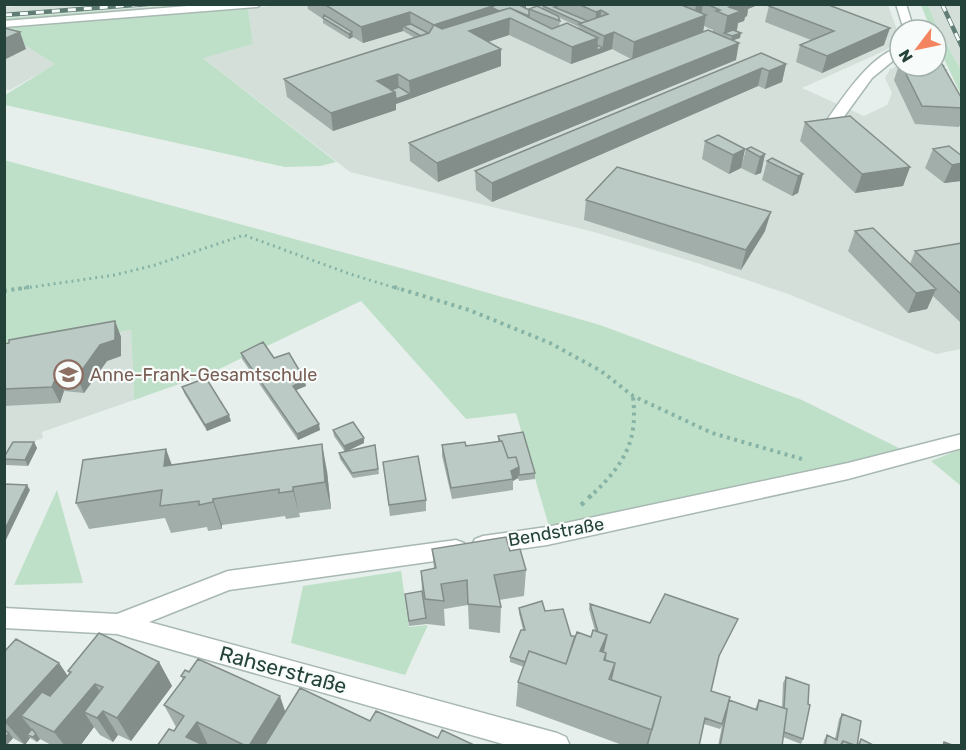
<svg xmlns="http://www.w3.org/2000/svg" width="966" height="750" viewBox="0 0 966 750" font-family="Rubik,sans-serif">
<rect width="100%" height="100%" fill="#e6efeb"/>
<path fill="#d4dfda" d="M47,4l133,1 -175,13 -1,-11z
M282,5h606l9,25v11l-11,9 -84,38 62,28 23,-11 5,-12 -7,-15 5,-9 10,-4 36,1v-3l25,52v234l-25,5 -148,-60 -97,-33 -97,-29 -244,-60 -148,-115 51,-13 -5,-36z
M928,5h32l1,65 -24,-43z
M4,33l52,31 -46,26 -5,-1z
M131,330l3,70 -92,32 1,6 -38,14v-102l11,1z"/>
<path fill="#bfe0c8" d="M180,5h54l-229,18v-5z
M921,5h7l9,22 24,43v25l-25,-53v-12h-5z
M248,8l5,36 -50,14 133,104 -15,4 -36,1 -280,-62v-10l50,-31 -50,-31v-5z
M4,160l415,113 181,52 202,75 105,52 -357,78 -34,-117 -50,6 -105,-118 -148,71 -79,28 -3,-70 -115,21 -11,-1z
M961,449h1l-1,37 -30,-25z
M57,490l26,93 -69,2z
M401,571l8,56 19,-2 -23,50 -114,-32 12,-57z"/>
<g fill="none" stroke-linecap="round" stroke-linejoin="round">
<defs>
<path id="minor" d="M212,4h50l-5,3 -253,20v-6z
M896,4h10l8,26h-10z
M900,47v8l-28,23 -40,55h-10l-1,-3 1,-3c19,-26 46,-71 78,-80z
M962,434v14l-114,31 -301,66 -64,9 -8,-3 -3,-6 3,-6 8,-3 64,-9 301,-64z
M456,540l8,3 3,6 -3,6 -8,3 -227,32 -80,32 408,111 9,4 4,9h-60l-393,-112 -113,-6v-20l113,6 111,-43z"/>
</defs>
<use href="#minor" stroke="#a8b8b2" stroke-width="3"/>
<path stroke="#86b3a5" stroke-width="2" stroke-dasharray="2 3" stroke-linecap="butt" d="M936,58l7,7 11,22"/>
<path stroke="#86b3a5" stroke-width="3" stroke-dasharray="2 4" stroke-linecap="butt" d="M18,289l97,-14 40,-10 89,-30 106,39 49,15"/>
<path stroke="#86b3a5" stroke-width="4" stroke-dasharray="3 4.5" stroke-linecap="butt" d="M394,287l75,23 81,33 51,28 32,25 79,37 90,26
M4,291l25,-4
M594,493c31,-30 44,-53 39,-96"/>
<path stroke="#86b3a5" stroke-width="4.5" stroke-dasharray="4 6" stroke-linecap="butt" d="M581,505l15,-14"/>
<use href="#minor" fill="#fff" fill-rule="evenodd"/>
<defs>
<path id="rail" d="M942,4l20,43
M4,15l143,-11"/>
</defs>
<use href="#rail" stroke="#5f7d75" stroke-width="4.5"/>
<use href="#rail" stroke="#f7fbf9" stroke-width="3" stroke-dasharray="8" stroke-linecap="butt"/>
</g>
<path fill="#a1aea9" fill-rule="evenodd" d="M307,4h219v4l3,2v-1h13l1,-3 2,-1 -1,-1h216l-12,5 -1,7 -2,1 -1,4 -6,2 -1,8 3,7 -7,2 3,20 -298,122 -28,-21 -1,-18 222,-84 -19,-10 -41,15 -62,-29 -21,7 13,7v17l-105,38v6l-63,21 -46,-34 -3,-18 131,-41 -12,-7 -40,12 -10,-6 -4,2 -26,-16v-4l-15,-10zM558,17l21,10 -1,2 -19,-3 1,-5zM704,26l9,4v2h-10z
M769,6l115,39 -62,28 -26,-11 4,-17 11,-5 -46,-18z
M761,53l25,11 -4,18 -17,7 -7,-3 -266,116 -16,-12 -1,-19z
M900,62v4h36l26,33v26h-2l-1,2 -44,-3 -21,-44z
M805,122l105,45 -7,19 -48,7 -55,-52z
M705,141l40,8 -4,19 -12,6 -27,-15z
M949,146l12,35 -17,2 -19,-15 8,-19z
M746,149l19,5 -4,19 -6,2 -14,-7z
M767,161l36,13 -5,19 -6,3 -30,-16z
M586,200l179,31 -24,39 -157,-50z
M855,231l55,33 5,-13 47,-8v81l-29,-28 -6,13 -19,4 -60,-62z
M115,321l6,16v19l-14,5 -23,32 -20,-2 -4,12 -56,3v-62z
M241,353l33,5 32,28 -10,4 24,40 -22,10 -56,-81z
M182,387l49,34 -24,10 -23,-38z
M333,430l31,8v5l-19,9 30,-7 4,29 -26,4 -13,-19 -1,-6 6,-1 -11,-16z
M498,436l37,37v6l-16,2 -1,-3 -5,3v9l-61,9 -10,-43v-11l24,1 32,-5z
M34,442l3,6 -9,18 -22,-1 -2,-3v-5z
M383,462l43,38v11l-36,5z
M172,465l155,6 4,38 -32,4 1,4 -14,2 -1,-3 -63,9v4l-14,2 -1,-4 -36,6 -6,-15 -76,11 -13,-26z
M432,549l78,2 16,19 -2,26 -25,4 2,7 -1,26 -31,-4 -1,-24 -24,4 1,17 -18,-2 -18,2 -4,-32 17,-3 -1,-20 13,-2z
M590,604l60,19 88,-4 -20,39 -7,33 18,9 26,9 4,-9 23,7 1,-24 3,-6 17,62 -2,5 -18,-7 -1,9h-64l4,-20 -2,3 -16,-5 -5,22h-74l-109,-40 2,-24 6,-15 -14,-5v-5l13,-27 -4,-17v-5l26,3 26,25 20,1 4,-6 -6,-22z
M4,652l55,11 9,13 1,-2 -1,-3 91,-9 13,24 -41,55 -13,-6 -5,7 -13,-7 -6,-8 -14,19h-27l-13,-7 -3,3 -7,-4 -5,7 -12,-7 -7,8h-2z
M181,676l104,36 85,9 68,17 38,8h-266l-36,-15 2,-4 -12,-22 19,-25z
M842,714l15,30 4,-5 14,7h-52l1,-6 3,-5 8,4 4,-20z"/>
<path fill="#838d89" d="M499,4l20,1 7,-1v8l-16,6 -1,17 -40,13 -27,-2 -8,-21z
M700,4h3l-2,13 5,-2 -3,17 -71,27 2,-17 59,-22 3,-14z
M735,4h25l-12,5 -1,7 -2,1 -1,4 -6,2 -2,10h-12l5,-26z
M601,10l-1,17 -5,2 1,-17z
M410,12l1,16 -8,-2v5l-40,12 -2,-16z
M890,28l-6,17 -62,28 5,-17z
M20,32l6,17 -22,11v-21z
M352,32l1,5 -4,2v-5z
M614,32l-2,17 -10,4 2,-17z
M741,33l-1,5 -9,3 1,-5z
M598,38l-1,12 6,-2 -1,5 -31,11 1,-17z
M739,43l-3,17 -298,122 -1,-19z
M501,49v17l-105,38v6l-63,21 -2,-18 46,-32 21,-7 1,18 11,2 -1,-13z
M786,64l-4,18 -17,7 4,-18z
M762,68l-4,18 -266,116v-19z
M745,149l-4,19 -12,6 4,-19z
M765,154l-4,19 -6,2 5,-18z
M962,163v16l-1,2 -17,2 8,-18z
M910,167l-7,19 -48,7 7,-19z
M803,174l-5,19 -6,3 6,-20z
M771,212l-6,19 -24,39 5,-20z
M936,289l-9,20 -19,4 8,-20z
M115,321l6,16v19l-14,5 -23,32 -7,-16z
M57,375l7,16 -4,12 -8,-16z
M305,380l1,6 -12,5 -1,-5z
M229,415l2,6 -24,10 -2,-6z
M319,424l1,6 -22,10 -1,-6z
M364,438v5l-19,9 -1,-6z
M34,442l3,6 -9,18 -3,-6z
M322,444l5,27 4,38 -6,-27z
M166,449l10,27 -12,-10z
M519,467l-1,11 -5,3 -2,-10z
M27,485l3,5 -26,54v-13z
M293,487l6,26 1,4 -7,-26z
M213,499l9,26v4l-9,-27z
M607,635l-5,24 -2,-8z
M159,662l13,24 -41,55 -14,-23z
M59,663l16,24 -54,29 14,17 -8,2 3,3 -5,7 -20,-23z
M95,684l15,23 -7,4 15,24 -5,7 -16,-24 -13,-6 10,15 -14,19h-15l-11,-14z
M280,696l8,24 -16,26h-23z
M197,722l11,23v1h-17l-5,-9z
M9,733l4,5 -7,8h-2v-8z
M36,734l4,5 -3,3 -4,-5z"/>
<path fill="#bbcac4" stroke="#838d89" stroke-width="1.5" d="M324,4h175l-65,21 8,4 68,-21 42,21 15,-6 31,15 -26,9 -62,-29 -41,13 32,18 -92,32 -11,-7 -21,7 18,11 -64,21 -47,-34 145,-46 5,-8 -24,-13 -49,15z
M499,4h23l-3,1 10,5v6l-19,-8 -11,3 -8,-4z
M546,4h8l3,2 -3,1 34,14 -7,2 -38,-17z
M578,4h101l27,11 -72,27 -20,-10 -10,4 -25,-12 29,-10 -7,-4 -5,2z
M707,4h28l-6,3 12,4 -13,5 -12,-5 4,-1z
M772,4h54l64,24 -63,28 -27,-11 34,-14 -65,-25z
M537,6l21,10 2,5 -31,-12z
M324,15l28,17 -3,2 -26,-16z
M411,24l17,9 -7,3 -18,-10z
M4,28l16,4 -16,7z
M708,30l31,13 -302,120 -28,-20z
M733,30l8,3 -9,3 -8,-3z
M597,45l6,3 -6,2z
M761,53l25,11 -17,7 -7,-3 -270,115 -17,-12z
M936,64h6l20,35v9l-40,-2 -20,-40h34z
M399,87l11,7 -14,5 -1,-7 -4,-2z
M850,116l60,51 -48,7 -57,-52z
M718,135l27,14 -12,6 -28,-14z
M949,146l13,10v7l-10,2 -19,-16z
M751,147l14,7 -5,3 -14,-8z
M772,158l31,16 -5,2 -31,-15z
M617,167l154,45 -25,38 -160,-50z
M873,228l63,61 -20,4 -61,-62z
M962,243v52l-47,-44z
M115,321v19l-15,5 -23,32 -20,-2 -5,12 -48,2v-45l5,-1v-3z
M263,342l11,16 15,-5 16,27 -12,6 26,38 -22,10 -56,-81z
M206,378l23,37 -24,10 -23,-38z
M353,422l11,16 -20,8 -11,-16z
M523,432l12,41 -16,2v-8l-3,-10 -8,1 -6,-17h-2l-2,-5z
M502,441l6,17 8,-1 3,10 -8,4 2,8 -62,9 -9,-43 23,-3 1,4z
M13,442h21l-9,18 -21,-1v-2z
M322,444l3,38 -32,5v4l-14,2v-4l-66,10v3l-14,3v-4l-39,5 2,-16 -86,13 7,-43 83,-11 -2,17z
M375,445l3,24 -26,4 -13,-20z
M418,456l8,44 -37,5 -6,-43z
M4,484l23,1 -23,46z
M506,537l4,14 10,-2 6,21 -32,5 7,32 -33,-3 -1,-24 -26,4 3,17 -19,-2 -4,-28 15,-3 -4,-19z
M422,591l4,27 -17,3 -4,-27z
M665,594l73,25 -19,37 -8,35 19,6 -3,11 -5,16 -17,-6 -6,28h-52l14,-49 -50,-17 4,-17 -10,-3 1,-7 -3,-1 4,-17 -9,-3 -8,-28 60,19z
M542,601l3,10 18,-2 8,27h4l-9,28 -37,-13 -4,11 -15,-5 11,-27h4l-6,-22z
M593,630l14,5 -7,16 6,2 -2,7 11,3 -6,16 52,18 -9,33 -134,-48 11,-31 37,13 11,-32 14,5z
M99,633l60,29 -42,56 -14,-7 -6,7 -13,-6 19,-25 -8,-3 -41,48 -33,-16 21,-24 8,4 21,-24 -3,-1z
M16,639l43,24 -54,59 -1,-70z
M198,659l82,37 -31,50h-3l-49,-24 -11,15 15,7 -1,2h-43l12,-17 5,2 10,-15 -20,-11 21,-28 -4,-1 4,-6 4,2z
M786,677l23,8 -1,19 2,1 -7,34 -19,-7 3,-23 -3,-1z
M300,688l70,33 6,-10 62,27 4,-8 34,16h-212z
M729,700l28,10 2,-10 28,9 -5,37h-62z
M842,714l19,7 -4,25 -14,-5 -3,5h-15l2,-11 10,5z
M32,729l4,5 -3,3 -6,-2z
M4,730l5,3 -5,5z
M861,739l14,7h-16z
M843,741l12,5h-13z
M944,742l11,4h-12z"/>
<defs>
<symbol id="school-ring" viewBox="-11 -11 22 22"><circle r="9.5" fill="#f7fbf9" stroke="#8d6e63" stroke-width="1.5"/><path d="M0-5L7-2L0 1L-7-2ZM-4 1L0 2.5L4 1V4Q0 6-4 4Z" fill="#8d6e63"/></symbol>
</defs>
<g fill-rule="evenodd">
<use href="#school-ring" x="52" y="358" width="33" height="33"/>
</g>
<g text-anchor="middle" stroke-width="4.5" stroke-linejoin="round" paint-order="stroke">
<g font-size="18" fill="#785e54" stroke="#f7fbf9" text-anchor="start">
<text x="90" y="381">Anne-Frank-Gesamtschule</text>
</g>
<g font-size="18" fill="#24423a" stroke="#f7fbf9">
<text transform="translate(556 532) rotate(-10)" y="6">Bendstraße</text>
</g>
<g font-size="21" fill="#24423a" stroke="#f7fbf9">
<text transform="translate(283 670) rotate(15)" y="7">Rahserstraße</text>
</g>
</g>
<rect width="966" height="750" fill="none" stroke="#24423a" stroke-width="12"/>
<g transform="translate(918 48) rotate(238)"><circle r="28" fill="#f7fbf9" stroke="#a3b1ad" stroke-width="1.5"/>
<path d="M0-4.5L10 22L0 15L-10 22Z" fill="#f4845f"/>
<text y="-9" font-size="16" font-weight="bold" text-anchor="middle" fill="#24423a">N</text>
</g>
</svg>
